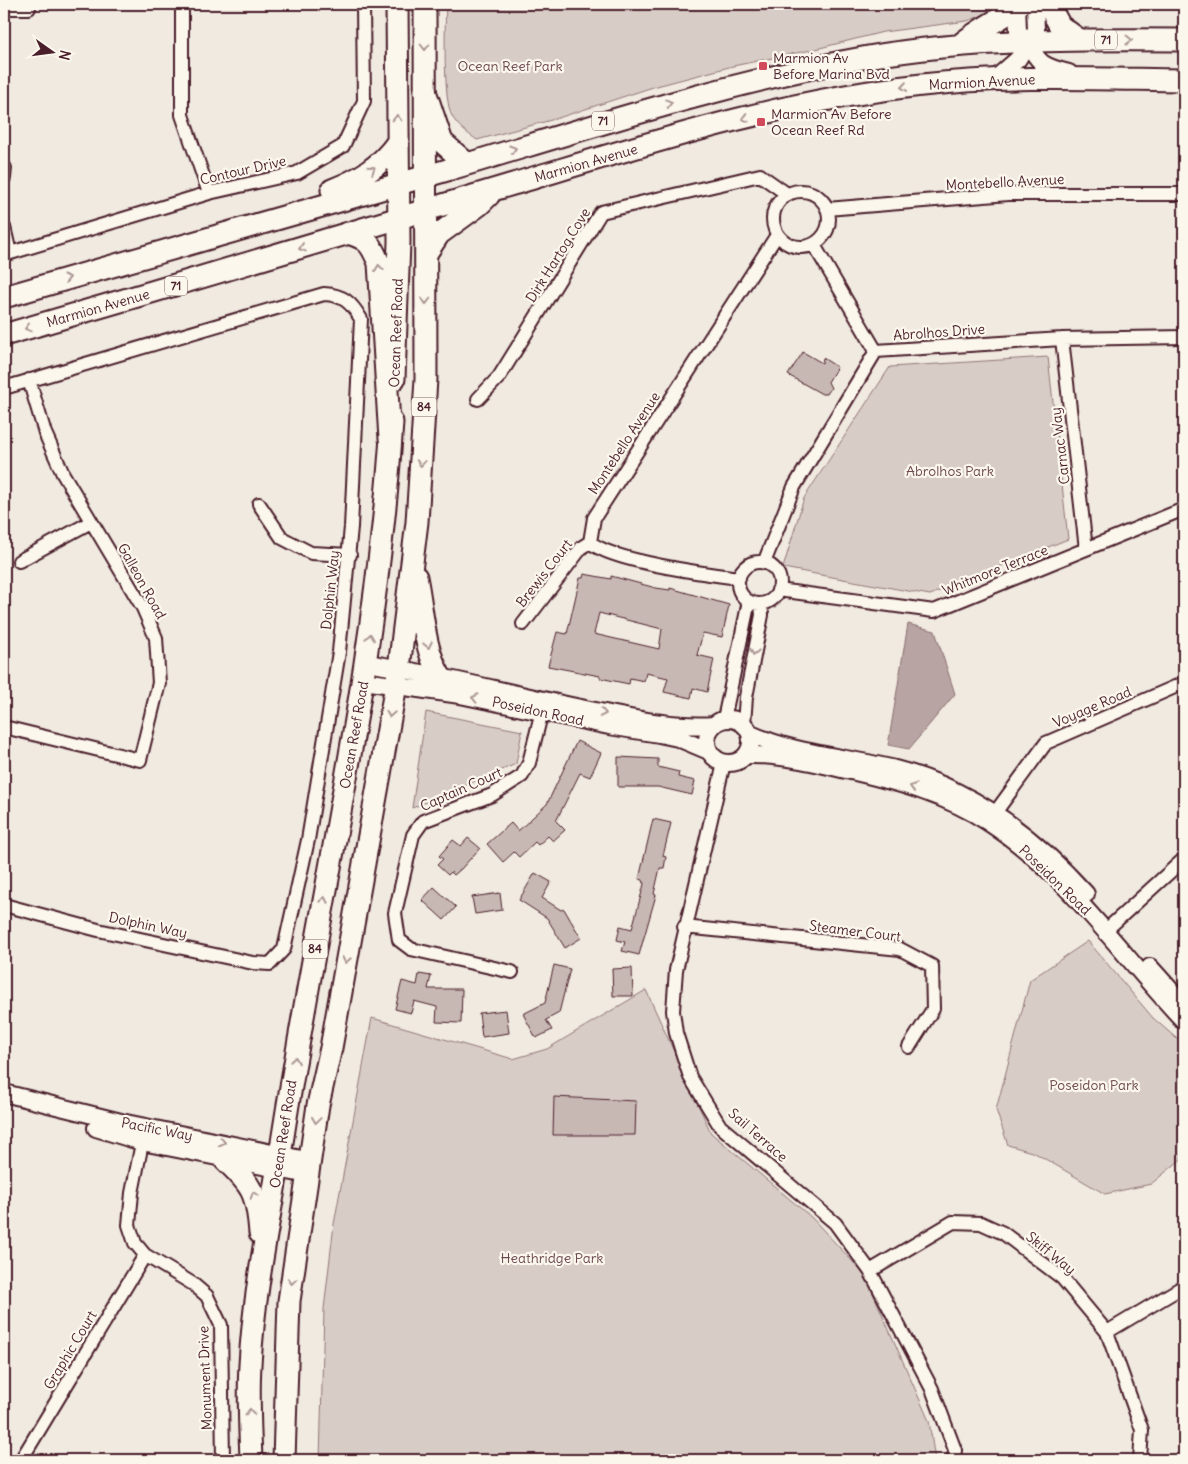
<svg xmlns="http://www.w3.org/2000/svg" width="1188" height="1464" viewBox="0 0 1188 1464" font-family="Delius,sans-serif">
<rect width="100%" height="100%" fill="#f0eae0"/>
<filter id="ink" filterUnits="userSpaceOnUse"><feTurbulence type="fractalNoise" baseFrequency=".02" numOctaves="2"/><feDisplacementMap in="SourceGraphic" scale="10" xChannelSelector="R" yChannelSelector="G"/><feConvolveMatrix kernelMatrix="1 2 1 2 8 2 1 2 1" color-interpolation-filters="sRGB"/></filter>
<g filter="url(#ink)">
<path fill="#d8ccc6" stroke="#917678" d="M446,4h551l-11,10 -19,7 -84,11 -67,17 -83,17 -80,21 -98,32 -78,21c-10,-7 -19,-13 -25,-24 -9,-15 -7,-91 -6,-112z
M1048,357l20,182 -138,56 -147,-27 21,-70 86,-131z
M426,712l96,19 -6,33 -104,44z
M1088,941l65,77 31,27v112l-33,27 -46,10 -70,-41 -27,-8 -12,-35 34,-130z
M646,990l65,143 100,84 54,58 64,146 6,39h-615l4,-151 10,-85 38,-206 141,41 34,-10z"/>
<path fill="#b8a4a2" stroke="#8c6f72" d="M908,624l27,7 20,63 -46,55 -21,-4z"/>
<path fill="#c8b8b3" stroke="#4a1f2b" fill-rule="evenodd" d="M803,352l19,11 1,-5 14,9 -9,15 3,6 -4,6h-5l-34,-19z
M584,574l27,5v-3l45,12 14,2v-2l59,17 -7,32 -19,-4 -6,22 17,4 -7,33 -14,-4 -2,10 -27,-6 4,-14 -22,-5 -2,8 -14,-3 -1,6 -29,-6v-2l-52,-10 9,-34 10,2 13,-56h3zM599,613l63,16 -3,20 -65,-15z
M577,741l24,12 -11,24 -10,-4 -24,48 9,9 -12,11 -5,-5 -10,9 -3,-3 -16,15 -5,-5 -11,10 -16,-18 24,-21 7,8 29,-27z
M618,757l40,2v8l21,5 -1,5 17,4 -3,14 -34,-8h-40z
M653,819l18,4 -8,33 3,1 -2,11h-4l-6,26 2,1 -17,60 -17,-4 3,-9 -8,-2 3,-14 12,3 12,-45 -1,-4 -4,-1z
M468,838l12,10 -19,21 -7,6 -3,-3 -3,3 -11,-10 6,-6 -4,-3 14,-16 8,6z
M535,873l16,9 -9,16 19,12 3,-1 17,29 -16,10 -18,-30 -28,-18z
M434,887l22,20 -12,13 -22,-20z
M500,893l2,17 -27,4 -3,-17z
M554,965l16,4 -11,44 -13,7 6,10 -16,8 -13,-24 22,-11z
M632,968l1,28h-20l-1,-27z
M419,974l12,2 -3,13h34l-1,34 -25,-1 1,-15 -23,-6 -3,12 -16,-4 7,-28 15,4z
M506,1010l3,23 -27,4 -3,-24z
M554,1097l82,4 -1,34h-82z"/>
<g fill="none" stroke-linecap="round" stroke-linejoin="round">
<defs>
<path id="minor" d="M182,4v111l27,78
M4,8h25
M4,178l1,-10
M773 219a28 28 0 1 1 56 0a28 28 0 1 1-56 0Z
M827,209l181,-15h176
M4,227l6,26
M814,245l62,106
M4,255l205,-62 88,-20 46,-27 21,-45 -1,-97
M1062,339l24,210
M4,388l320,-94c19,1 27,8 37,25l-10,208 -12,125 -31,188 -24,109 -14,15 -17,-1 -155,-33 -94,-25
M478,399l21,-22 102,-165 159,-37 27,19
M259,504l23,34 29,15 39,2
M19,561l72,-39
M738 583a21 21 0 1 1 42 0a21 21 0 1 1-42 0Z
M764,563l30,-76 82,-136 186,-12 122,-2
M739,578c-32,-4 -128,-17 -149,-36l4,-24 183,-283
M778,590l156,21 250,-102
M523,624l59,-77 8,-5
M724,719l25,-118
M744,724l2,-27 16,-82 -1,-11
M4,727l136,33 19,-77 -3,-45 -13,-30 -80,-134 -18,-41 -16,-53
M724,763l-48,207 -3,41 3,22 14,44 30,49 115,97 35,48 62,118 23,61 -1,10
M989,821l57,-78 138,-60
M684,927l216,22 32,17 1,43 -24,38
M1105,931l79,-72
M512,972l-101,-23 -12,-9 -4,-27 18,-78 10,-14 69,-26 30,-19 7,-13 15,-60
M144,1133l-12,60 -3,32 6,18 10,12 48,29 14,12 14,29 2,135
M870,1271l83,-49 28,1 22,10 59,45 45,54 35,98 -2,30
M1107,1332l77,-46
M21,1460l124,-205"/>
<path id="tertiary" d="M1017,4l1,27c23,25 11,33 51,42
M994,80l24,-21 18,-29 -1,-26
M367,663c75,12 148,32 223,47 41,8 82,18 124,15
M364,681l96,14 149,31 50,8 19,4 31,13
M707 741a22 22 0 1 1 44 0a22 22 0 1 1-44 0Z
M751,734c44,20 96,23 144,35 76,19 139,67 191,125
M747,755c36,-1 72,9 108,17 46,11 93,24 133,50 80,52 132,132 196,199
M1150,967l34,38
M4,1093l117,29 190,39
M96,1128l46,14 166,33"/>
<path id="primary" d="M394,379l5,-137 -2,-238
M416,577c7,33 7,70 24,99
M225,1160c28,26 32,34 35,73
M251,1460c-1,-31 -3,-63 -1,-95 4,-77 21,-153 33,-229 37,-238 94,-473 109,-714
M284,1460l5,-159 29,-196 13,-57 68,-380 18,-146 9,-143 -1,-375"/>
<path id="trunk" d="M1048,4l12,22 18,13
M960,45c17,-15 38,-24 57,-38
M425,91l17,51 25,22
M332,190c26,-10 48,-23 65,-47
M348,233c20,6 23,11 31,30l11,176
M427,252l12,-18 40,-29 10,-10
M4,297c146,-43 294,-83 440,-126 141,-42 279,-88 424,-114 104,-18 211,-18 316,-17
M4,335c170,-49 339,-100 509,-151 134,-40 269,-84 409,-99 87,-10 175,-6 262,-5"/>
</defs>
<use href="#minor" stroke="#4a1f2b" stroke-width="16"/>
<use href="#tertiary" stroke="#4a1f2b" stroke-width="20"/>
<use href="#primary" stroke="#4a1f2b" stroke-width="25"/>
<use href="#trunk" stroke="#4a1f2b" stroke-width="25"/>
<use href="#minor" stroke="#fbf7ec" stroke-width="12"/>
<use href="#tertiary" stroke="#fbf7ec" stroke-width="16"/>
<use href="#primary" stroke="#fbf7ec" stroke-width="21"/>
<use href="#trunk" stroke="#fbf7ec" stroke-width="21"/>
</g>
<defs><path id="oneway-chevron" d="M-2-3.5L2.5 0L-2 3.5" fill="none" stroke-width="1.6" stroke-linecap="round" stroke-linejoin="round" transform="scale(1.25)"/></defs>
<g stroke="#ab9695">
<use href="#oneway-chevron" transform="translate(1129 40) rotate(1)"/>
<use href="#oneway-chevron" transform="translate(425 47) rotate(90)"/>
<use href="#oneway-chevron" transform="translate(904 87) rotate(172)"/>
<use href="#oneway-chevron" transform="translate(669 103) rotate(-15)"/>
<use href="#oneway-chevron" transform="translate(397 118) rotate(-90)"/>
<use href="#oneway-chevron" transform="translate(745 118) rotate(165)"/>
<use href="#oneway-chevron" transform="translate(513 149) rotate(-17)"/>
<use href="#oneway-chevron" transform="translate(372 169) rotate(-34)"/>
<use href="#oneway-chevron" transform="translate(302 248) rotate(162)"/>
<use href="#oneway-chevron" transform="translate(379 268) rotate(-97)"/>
<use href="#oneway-chevron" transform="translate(67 278) rotate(-16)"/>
<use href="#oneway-chevron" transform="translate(426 301) rotate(90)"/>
<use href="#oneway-chevron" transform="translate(28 328) rotate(164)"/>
<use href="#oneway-chevron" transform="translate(421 463) rotate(94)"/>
<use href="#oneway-chevron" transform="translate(370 637) rotate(-82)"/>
<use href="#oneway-chevron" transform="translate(428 645) rotate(78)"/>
<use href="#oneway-chevron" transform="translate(754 652) rotate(101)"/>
<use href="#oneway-chevron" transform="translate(475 698) rotate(-168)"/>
<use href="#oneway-chevron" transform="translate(603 713) rotate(11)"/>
<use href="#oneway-chevron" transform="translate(390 714) rotate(100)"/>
<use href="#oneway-chevron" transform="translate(913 787) rotate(-163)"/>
<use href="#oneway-chevron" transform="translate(324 900) rotate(-80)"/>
<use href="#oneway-chevron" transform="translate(346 960) rotate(100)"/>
<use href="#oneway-chevron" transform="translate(295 1060) rotate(-81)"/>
<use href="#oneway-chevron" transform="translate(316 1120) rotate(98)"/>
<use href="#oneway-chevron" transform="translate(222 1142) rotate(12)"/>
<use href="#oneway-chevron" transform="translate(254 1195) rotate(-108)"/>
<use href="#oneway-chevron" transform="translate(292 1281) rotate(98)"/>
<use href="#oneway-chevron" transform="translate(250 1412) rotate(-91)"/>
</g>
</g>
<g fill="#d1495b" stroke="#fbf7ec" stroke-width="2">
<rect x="758" y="61" width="10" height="10" rx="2.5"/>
<rect x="756" y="117" width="10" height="10" rx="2.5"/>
</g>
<g text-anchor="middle" stroke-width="4.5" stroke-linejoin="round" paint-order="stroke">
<g fill="#fbf7ec" stroke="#7f6065" stroke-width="1">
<rect x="1095" y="30.5" width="22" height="19" rx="4"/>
<rect x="592" y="111.5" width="22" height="19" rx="4"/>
<rect x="165" y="276.5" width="22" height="19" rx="4"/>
<rect x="411.5" y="397.5" width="25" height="19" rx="4"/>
<rect x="302.5" y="939.5" width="25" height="19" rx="4"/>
</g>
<g font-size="12" font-weight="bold" fill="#4a1f2b">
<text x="1106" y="44">71</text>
<text x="603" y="125">71</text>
<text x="176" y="290">71</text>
<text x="424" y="411">84</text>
<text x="315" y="953">84</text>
</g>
<g font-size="14" fill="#4a1f2b" stroke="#fbf7ec" text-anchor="start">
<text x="773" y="63">Marmion Av<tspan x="773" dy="16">Before Marina Bvd</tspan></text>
<text x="771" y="119">Marmion Av Before<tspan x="771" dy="16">Ocean Reef Rd</tspan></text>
</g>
<g font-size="14" fill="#6e4a52" stroke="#fbf7ec">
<text x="510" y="71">Ocean Reef Park</text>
<text x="950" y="476">Abrolhos Park</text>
<text x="1094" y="1090">Poseidon Park</text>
<text x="552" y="1263">Heathridge Park</text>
</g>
<g font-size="14" fill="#4a1f2b" stroke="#fbf7ec">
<text transform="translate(982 82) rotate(-3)" y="5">Marmion Avenue</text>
<text transform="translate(586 163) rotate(-16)" y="5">Marmion Avenue</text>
<text transform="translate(243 170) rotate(-13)" y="5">Contour Drive</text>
<text transform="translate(1005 182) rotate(-3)" y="5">Montebello Avenue</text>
<text transform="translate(558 255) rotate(-58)" y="5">Dirk Hartog Cove</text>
<text transform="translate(98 308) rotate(-16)" y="5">Marmion Avenue</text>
<text transform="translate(939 332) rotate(-4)" y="5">Abrolhos Drive</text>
<text transform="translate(396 333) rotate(-88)" y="5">Ocean Reef Road</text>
<text transform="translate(624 443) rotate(-57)" y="5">Montebello Avenue</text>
<text transform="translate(1060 446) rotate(-97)" y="5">Carnac Way</text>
<text transform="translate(995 570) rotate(-22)" y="5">Whitmore Terrace</text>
<text transform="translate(544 573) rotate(-52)" y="5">Brewis Court</text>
<text transform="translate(142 581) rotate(61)" y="5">Galleon Road</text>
<text transform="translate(330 590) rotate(-84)" y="5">Dolphin Way</text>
<text transform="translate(1092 707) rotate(-23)" y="5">Voyage Road</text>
<text transform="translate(538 711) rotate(12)" y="5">Poseidon Road</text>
<text transform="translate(354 735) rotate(-80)" y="5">Ocean Reef Road</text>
<text transform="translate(461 789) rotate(-24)" y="5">Captain Court</text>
<text transform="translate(1055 880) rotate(44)" y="5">Poseidon Road</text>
<text transform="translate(148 925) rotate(12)" y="5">Dolphin Way</text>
<text transform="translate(855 931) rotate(7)" y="5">Steamer Court</text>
<text transform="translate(157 1129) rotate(11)" y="5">Pacific Way</text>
<text transform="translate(283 1134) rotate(-81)" y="5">Ocean Reef Road</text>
<text transform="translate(758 1135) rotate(41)" y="5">Sail Terrace</text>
<text transform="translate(1051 1253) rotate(39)" y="5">Skiff Way</text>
<text transform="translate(70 1350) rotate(-59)" y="5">Graphic Court</text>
<text transform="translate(205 1378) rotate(-92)" y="5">Monument Drive</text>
</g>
</g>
<rect width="1188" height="1464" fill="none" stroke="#fbf7ec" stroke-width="20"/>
<rect x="10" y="10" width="1168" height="1444" fill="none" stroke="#4a1f2b" stroke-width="2" filter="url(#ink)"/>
<g transform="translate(52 52) rotate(104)" stroke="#fbf7ec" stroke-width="4" paint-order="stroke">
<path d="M0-4L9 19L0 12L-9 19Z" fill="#4a1f2b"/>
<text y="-8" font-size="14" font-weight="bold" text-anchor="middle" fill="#4a1f2b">N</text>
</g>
</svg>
